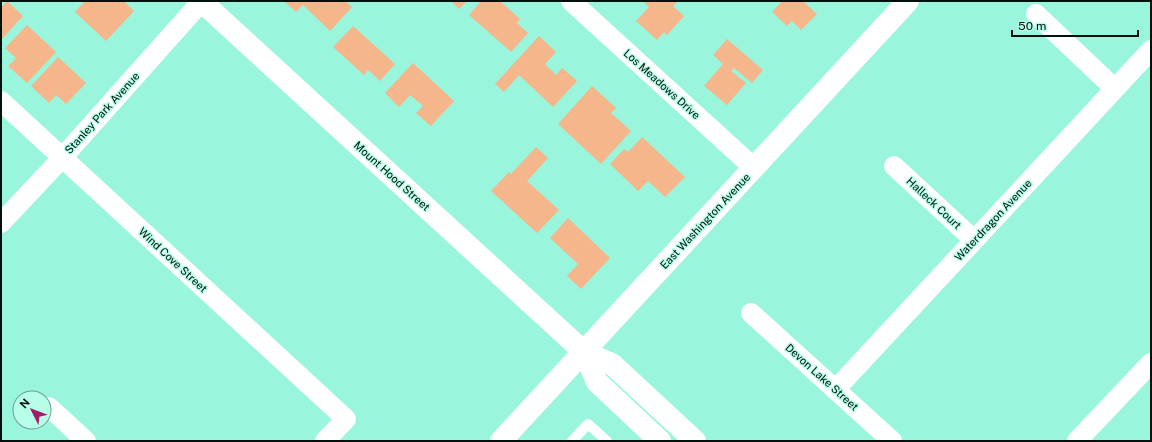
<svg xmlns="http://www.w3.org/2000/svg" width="1152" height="442" viewBox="0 0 1152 442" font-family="'Public Sans',sans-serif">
<rect width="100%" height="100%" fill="#99f5db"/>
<path fill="#f6b68c" d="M7,1l16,15 -22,24v-33z
M85,1h39l10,10 -28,30 -31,-29z
M284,1h61l7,6 -22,24 -27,-26 -7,7z
M451,1h16l-8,8z
M481,1h19l20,18 -3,4 11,10 -17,19 -42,-37z
M647,1h31l-5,5 11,10 -17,19 -3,-3 -7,8 -21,-19 13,-14 -4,-4z
M782,1h21l14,13 -16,16 -9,-9 -5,5 -15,-14z
M27,25l29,27 -29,31 -19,-17 8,-8 -11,-10z
M353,26l42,38 -15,17 -12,-11 -4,5 -31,-28z
M539,36l17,16 -11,12 11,11 6,-7 15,13 -24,26 -34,-32 -15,17 -9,-8z
M727,39l36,31 -11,13 -18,-15 -3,3 15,12 -19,22 -23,-19 19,-22 -10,-9z
M58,57l28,26 -20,21 -10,-9 -7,8 -18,-17z
M413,63l41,38 -23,25 -15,-13 7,-7 -13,-11 -11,12 -14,-14z
M592,86l24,22 -5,5 20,18 -30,33 -43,-40z
M642,137l43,40 -20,20 -17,-16 -10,10 -28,-27 14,-15 4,3z
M536,147l12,11 -21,23 32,29 -22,23 -46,-42 18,-19 2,2z
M568,218l42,40 -29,31 -14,-13 11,-12 -28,-26z"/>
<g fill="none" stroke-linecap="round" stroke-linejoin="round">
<path stroke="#fff" stroke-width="10" d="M572,441l16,-17 19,17"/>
<path stroke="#fff" stroke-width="20" d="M571,1l183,167
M1036,14l78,74
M1,101l345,318 -21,22
M894,166l80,74
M1,223l61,-65 139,-156
M751,313l141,128
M835,390l316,-340
M49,407l37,34
M1077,441l74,-78"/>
<path stroke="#fff" stroke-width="22" d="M201,1l383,351 28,12 83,77
M584,352l13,30 63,59"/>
<path stroke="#fff" stroke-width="22" d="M501,441l407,-440"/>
</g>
<g text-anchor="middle" stroke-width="3" stroke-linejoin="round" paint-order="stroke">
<g font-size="11" fill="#00100b" stroke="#b7ffe9">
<text transform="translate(662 84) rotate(42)" y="4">Los Meadows Drive</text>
<text transform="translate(102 113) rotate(-48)" y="4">Stanley Park Avenue</text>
<text transform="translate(392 176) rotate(42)" y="4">Mount Hood Street</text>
<text transform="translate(934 203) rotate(43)" y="4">Halleck Court</text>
<text transform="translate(993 220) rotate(-47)" y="4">Waterdragon Avenue</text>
<text transform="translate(705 221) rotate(-47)" y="4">East Washington Avenue</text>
<text transform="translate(173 260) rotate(43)" y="4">Wind Cove Street</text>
<text transform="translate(822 377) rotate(42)" y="4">Devon Lake Street</text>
</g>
</g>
<rect width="1152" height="442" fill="none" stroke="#00100b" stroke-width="4"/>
<g transform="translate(32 410) rotate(312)"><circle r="19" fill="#b7ffe9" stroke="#6e9f90"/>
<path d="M0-3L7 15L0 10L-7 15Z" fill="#a41c66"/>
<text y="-6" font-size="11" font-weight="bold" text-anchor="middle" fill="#00100b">N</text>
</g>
<path d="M1012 30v6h126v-6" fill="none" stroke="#00100b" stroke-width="2"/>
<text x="1018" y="30" font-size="12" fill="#00100b" stroke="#b7ffe9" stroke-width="3" paint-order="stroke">50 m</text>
</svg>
